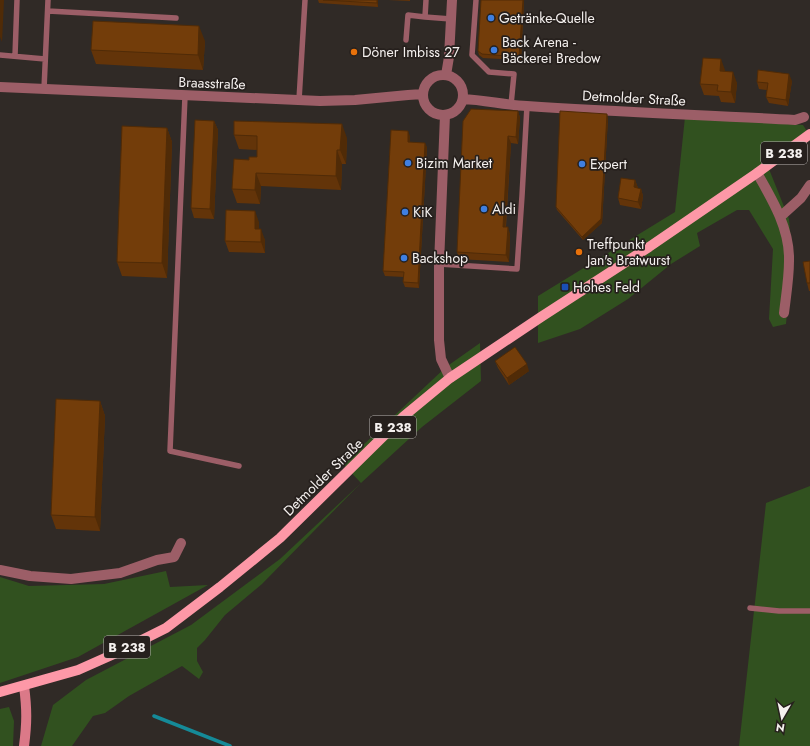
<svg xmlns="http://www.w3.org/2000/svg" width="810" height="746" viewBox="0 0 810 746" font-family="Jost,sans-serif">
<rect width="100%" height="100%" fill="#302a26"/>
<path fill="#31511f" d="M685,117l118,8 7,11v4l-41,29 20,50 3,34 -6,71 -13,3 -4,-8 4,-70 -24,-39h-12l-40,23 3,13 -29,18 -43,35 -48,30 -42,14v-47l137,-84z
M480,343l1,38 -59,46 -24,22 -37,34 -99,101 -37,31 -20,25 -8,8v13l6,11 -4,7 -17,-13 -53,30 -24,17 -12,3 -21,30h-31l12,-41 33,-25 105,-55 89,-66 81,-76 -18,-19 103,-97z
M810,486v260h-71l27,-243z
M166,571l4,16 38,-2 -130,72 -78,26v-106l29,9 75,-2z
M9,707l5,14 -1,25h-13v-37z"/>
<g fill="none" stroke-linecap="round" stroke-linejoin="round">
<path stroke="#158a98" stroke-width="3.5" d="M154,716l76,30"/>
<path stroke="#9c5e67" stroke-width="5.5" d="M476,0l-4,55 17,17 25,2 -3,31
M48,11l128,7
M425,17l26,2
M406,40l2,-25 17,2 1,-17
M0,55l45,4
M15,56l2,-56
M44,89l4,-89
M185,96l-15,355 69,15
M299,100l6,-100
M439,264l78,5 5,-73 5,-90
M750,608l29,3h31"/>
<path stroke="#9c5e67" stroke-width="10" d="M423 95a20 20 0 1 1 40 0a20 20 0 1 1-40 0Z
M446,75l3,-18 3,-57
M0,87l320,14 35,-1 53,-5 15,-1
M463,99c22,1 42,6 64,7 89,6 178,9 268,14l9,-3
M445,115l-6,149v76l2,19 9,19
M757,173c15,26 33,56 32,88 0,17 -3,35 -5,52
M780,217l21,-19 9,-13
M0,570l30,6 41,3 49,-6 37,-13 17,-3 7,-14"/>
<path stroke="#db7988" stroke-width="10" d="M24,746c3,-23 3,-37 0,-60"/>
<path stroke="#fd98a7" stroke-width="10" d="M0,692l78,-22 36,-16 52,-26 54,-41 60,-49 124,-122 46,-38 91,-61 108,-70 108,-74 53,-39"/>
</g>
<path fill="#633409" d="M318,0h60v7l-59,-4z
M388,0h22v1z
M524,0l-3,60 -38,-2 -4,-3 -1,-4z
M205,41l-2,29 -107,-6 -5,-14z
M725,70v1l12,12 -2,20 -14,-1 -2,-6 -15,-1 -4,-11z
M792,81l-4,25 -19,-3 -3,-6 1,-7 -8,-1 -2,-7z
M518,111l2,7 -2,26 -7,-1 -5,84 4,7 -1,28 -50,-3 -2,-7z
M608,118l-6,105 -19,17 -26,-30 -1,-3z
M214,121l4,9 -4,89 -20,-1 -3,-10z
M167,128l5,14 -5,136 -45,-2 -5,-14z
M234,135l113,3 -1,26h-4l-1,26 -80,-4 -1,18 -23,-1 -5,-14 17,-29 8,-3v-7l-18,-1z
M410,136v6l17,5 -8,141 -14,-1 -2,-5 1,-5 -19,-1 -2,-5z
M635,180l3,8 3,1 2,7 -2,13 -21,-4 -2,-7z
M259,222v7l6,11v13l-36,-1 -4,-11z
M810,261v30h-1l-2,-8z
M495,361l34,10 -20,14 -11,-17z
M100,401l5,15 -5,115 -44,-2 -5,-14z"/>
<path fill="#502b07" d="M0,0h4l-2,42 -2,-5z
M377,0h1v7l-1,-4z
M523,0h1l-3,60 -2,-3z
M199,26l6,15 -2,29 -5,-15z
M721,59l4,11 -1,12 -4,-11z
M733,72l4,11 -2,20 -4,-11z
M789,74l3,7 -4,25 -2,-6z
M518,111l2,7 -2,26 -2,-7z
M607,114l1,4 -6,105 -19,17 -1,-3z
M214,121l4,9 -4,89 -4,-10z
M342,124l5,14 -1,26 -6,-14z
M167,128l5,14 -5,136 -5,-15z
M408,131l2,5v10l-2,-4z
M508,136l3,7 -6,91 -2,-7z
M425,143l2,4 -8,141 -1,-5z
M337,150l5,14 -1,26 -5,-14z
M256,173l5,13 -1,18 -5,-14z
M635,180l3,8 -1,7 -3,-8z
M641,189l2,7 -2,13 -3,-7z
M255,211l4,11v18l-4,-11z
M508,227l2,7 -1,28 -3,-7z
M261,229l4,11v13l-4,-11z
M527,364l2,7 -20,14 -2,-7z
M100,401l5,15 -5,115 -5,-14z"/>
<path fill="#733d0a" stroke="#502b07" d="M323,0h54v3z
M481,0h42l-4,57 -37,-3 -4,-3z
M93,21l106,5 -1,29 -107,-5z
M703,58l18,1 -1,12 13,1 -2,20 -14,-1 1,-6 -18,-1z
M758,70l31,4 -3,26 -20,-3 2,-14 -11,-1z
M471,109l47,2 -2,26 -8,-1 -5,91h5l-2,28 -49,-3 6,-131z
M560,111l47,3 -6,105 -19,18 -26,-30z
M195,120l19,1 -4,88 -19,-1z
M234,121l108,3 -2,26h-3l-1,26 -80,-3 -1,17 -23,-1 2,-30 15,1v-3h8v-21l-23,-1z
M122,126l45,2 -5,135 -45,-1z
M391,130l17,1v11l17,1 -7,140 -15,-1 1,-10 -21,-1z
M621,178l14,2 -1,7 7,2 -3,13 -20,-4z
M226,210l29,1v18h6v13l-36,-1z
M810,261v22h-3l-4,-21z
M515,347l12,17 -20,14 -12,-17z
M56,399l44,2 -5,116 -44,-2z"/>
<g fill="#3f7fe0" stroke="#26201d" stroke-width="1.5">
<circle cx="491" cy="18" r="4"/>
<circle cx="494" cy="50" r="4"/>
<circle cx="408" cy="163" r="4"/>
<circle cx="582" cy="164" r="4"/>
<circle cx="484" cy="209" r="4"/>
<circle cx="405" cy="212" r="4"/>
<circle cx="404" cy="258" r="4"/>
</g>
<g fill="#e8710a" stroke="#26201d" stroke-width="1.5">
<circle cx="354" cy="52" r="4"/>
<circle cx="579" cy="252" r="4"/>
</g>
<rect fill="#1a4fb4" stroke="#26201d" stroke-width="1.5" x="561" y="283" width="8" height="8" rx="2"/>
<g text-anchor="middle" stroke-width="3.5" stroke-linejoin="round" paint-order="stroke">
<g fill="#26201d" stroke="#b7b2b0" stroke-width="1">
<rect x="761" y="142" width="46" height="22" rx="3"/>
<rect x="370" y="416" width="46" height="22" rx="3"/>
<rect x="104" y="636" width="46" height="22" rx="3"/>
</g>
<g font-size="13" font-weight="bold" fill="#f5f1ef">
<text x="784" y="158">B 238</text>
<text x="393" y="432">B 238</text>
<text x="127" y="652">B 238</text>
</g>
<g font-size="14" fill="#f5f1ef" stroke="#26201d" text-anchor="start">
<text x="499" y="23">Getränke-Quelle</text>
<text x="502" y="47">Back Arena -<tspan x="502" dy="16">Bäckerei Bredow</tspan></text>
<text x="362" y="57">Döner Imbiss 27</text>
<text x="416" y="168">Bizim Market</text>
<text x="590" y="169">Expert</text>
<text x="492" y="214">Aldi</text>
<text x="413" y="217">KiK</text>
<text x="587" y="249">Treffpunkt<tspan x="587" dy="16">Jan's Bratwurst</tspan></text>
<text x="412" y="263">Backshop</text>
<text x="573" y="292">Hohes Feld</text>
</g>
<g font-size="14" fill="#f5f1ef" stroke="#26201d">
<text transform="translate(212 83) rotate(2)" y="5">Braasstraße</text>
<text transform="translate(634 98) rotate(3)" y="5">Detmolder Straße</text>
<text transform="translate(323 477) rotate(-44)" y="5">Detmolder Straße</text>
</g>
</g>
<g transform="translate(782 718) rotate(189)" stroke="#26201d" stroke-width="3" paint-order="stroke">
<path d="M0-3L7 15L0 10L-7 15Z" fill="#f5f1ef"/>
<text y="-6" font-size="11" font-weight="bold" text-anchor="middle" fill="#f5f1ef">N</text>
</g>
</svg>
